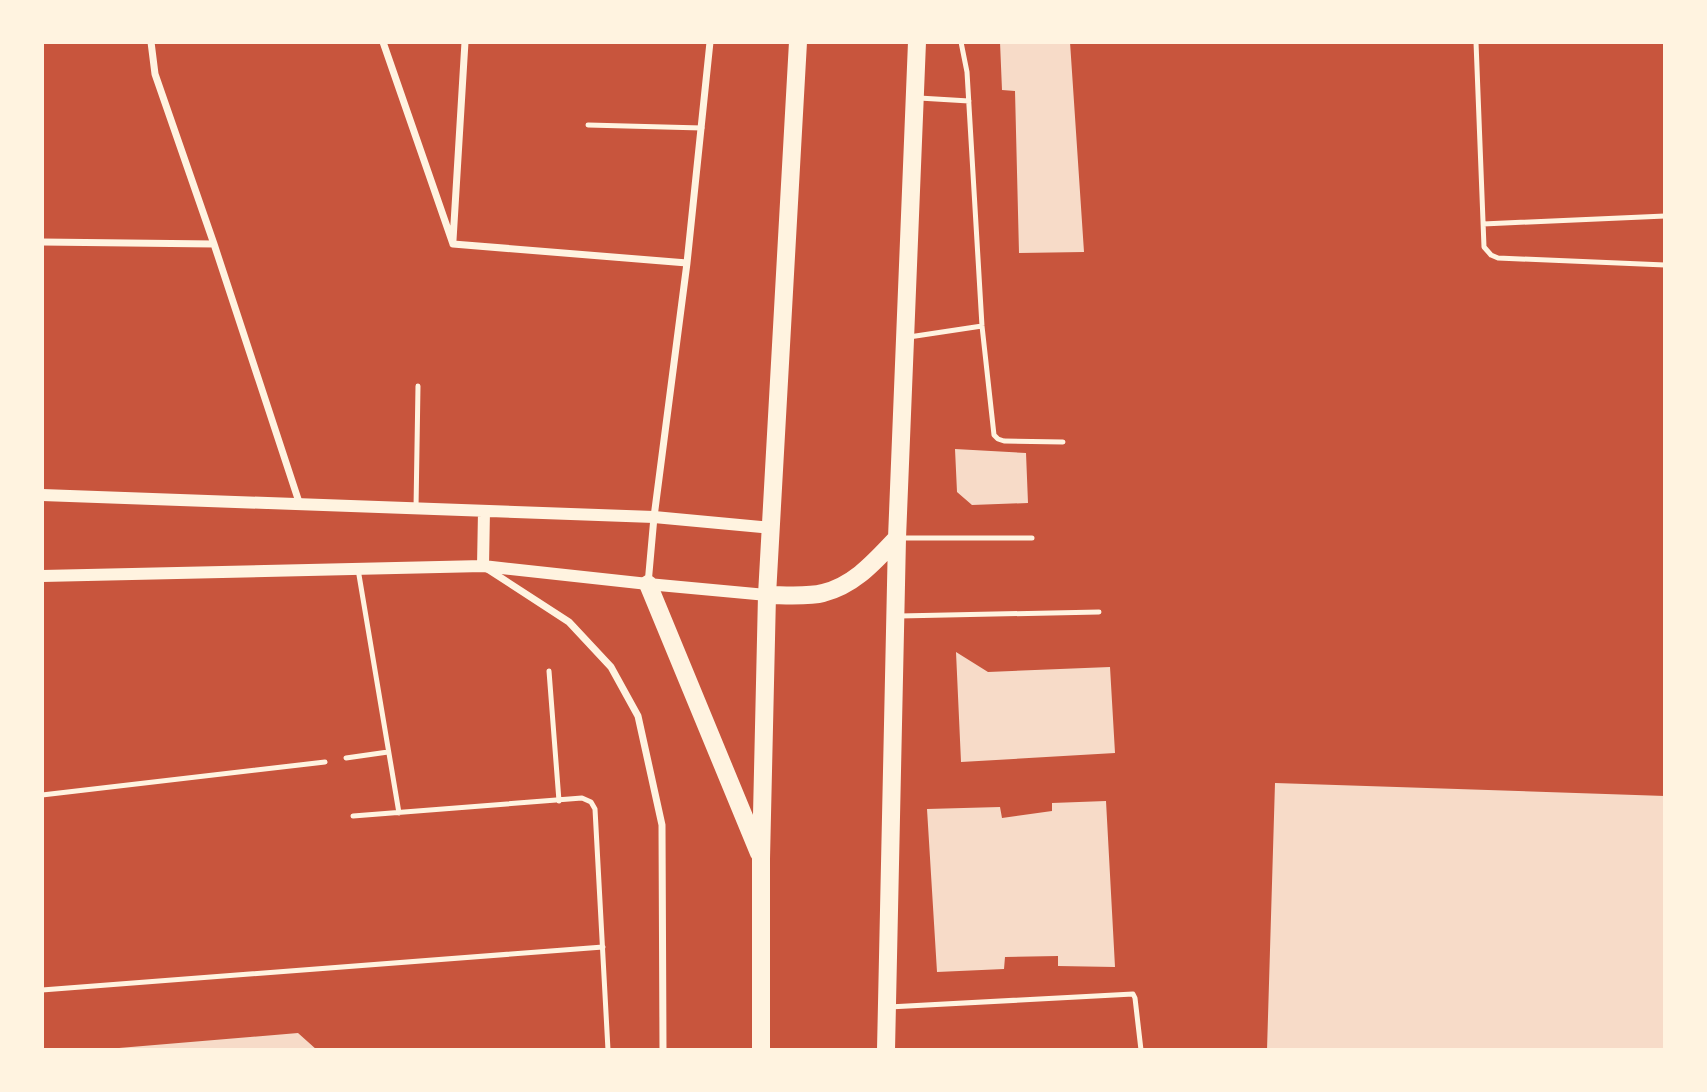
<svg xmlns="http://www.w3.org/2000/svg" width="1707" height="1092" viewBox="0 0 1707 1092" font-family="'PT Sans',sans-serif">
<rect width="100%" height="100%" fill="#c8553d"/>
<path fill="#f7dbc8" d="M1000,42h70l14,210 -65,1 -4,-162 -13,-1z
M955,449l71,4 2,50 -56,2 -15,-13z
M956,652l32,20 122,-5 5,86 -154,9z
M1275,783l390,13v254h-398z
M1106,801l9,166 -57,-1v-10l-53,1 -1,12 -67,3 -10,-163 73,-2 2,11 50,-7v-8z
M298,1033l19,17h-198v-2z"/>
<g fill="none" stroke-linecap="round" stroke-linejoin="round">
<path stroke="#fff3e0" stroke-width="5" d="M961,42l6,30 15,254 12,109 4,4 6,2 59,1
M1476,42l8,205 7,8 7,3 167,7
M919,98l50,3
M588,125l114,3
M1483,224l182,-8
M909,337l73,-11
M416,508l2,-122
M899,538h133
M358,569l41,244
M899,616l200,-4
M549,671l10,130
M346,758l42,-6
M42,795l283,-33
M353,816l229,-18 9,4 4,7 13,241
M42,990l561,-43
M889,1007l244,-13 2,4 6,52"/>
<path stroke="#fff3e0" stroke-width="7" d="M151,42l4,32 59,170 86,261
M383,42l70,202
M453,240l12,-198
M42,242l172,2
M453,244l234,19
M486,568l83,54 42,45 27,49 24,109 1,225
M648,584l6,-67 33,-254 23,-221"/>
<path stroke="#fff3e0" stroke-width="12" d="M42,495l612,22 117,11
M483,566l1,-55
M42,576l441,-10 165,18 119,11"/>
<path stroke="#fff3e0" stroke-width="18" d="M648,584l111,269
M767,595c16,0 42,2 56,-2 32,-8 52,-32 74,-55
M761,1050v-191l6,-264 31,-553
M886,1050l11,-512 20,-496"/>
</g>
<rect width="1707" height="1092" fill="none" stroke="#fff3e0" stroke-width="88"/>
</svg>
